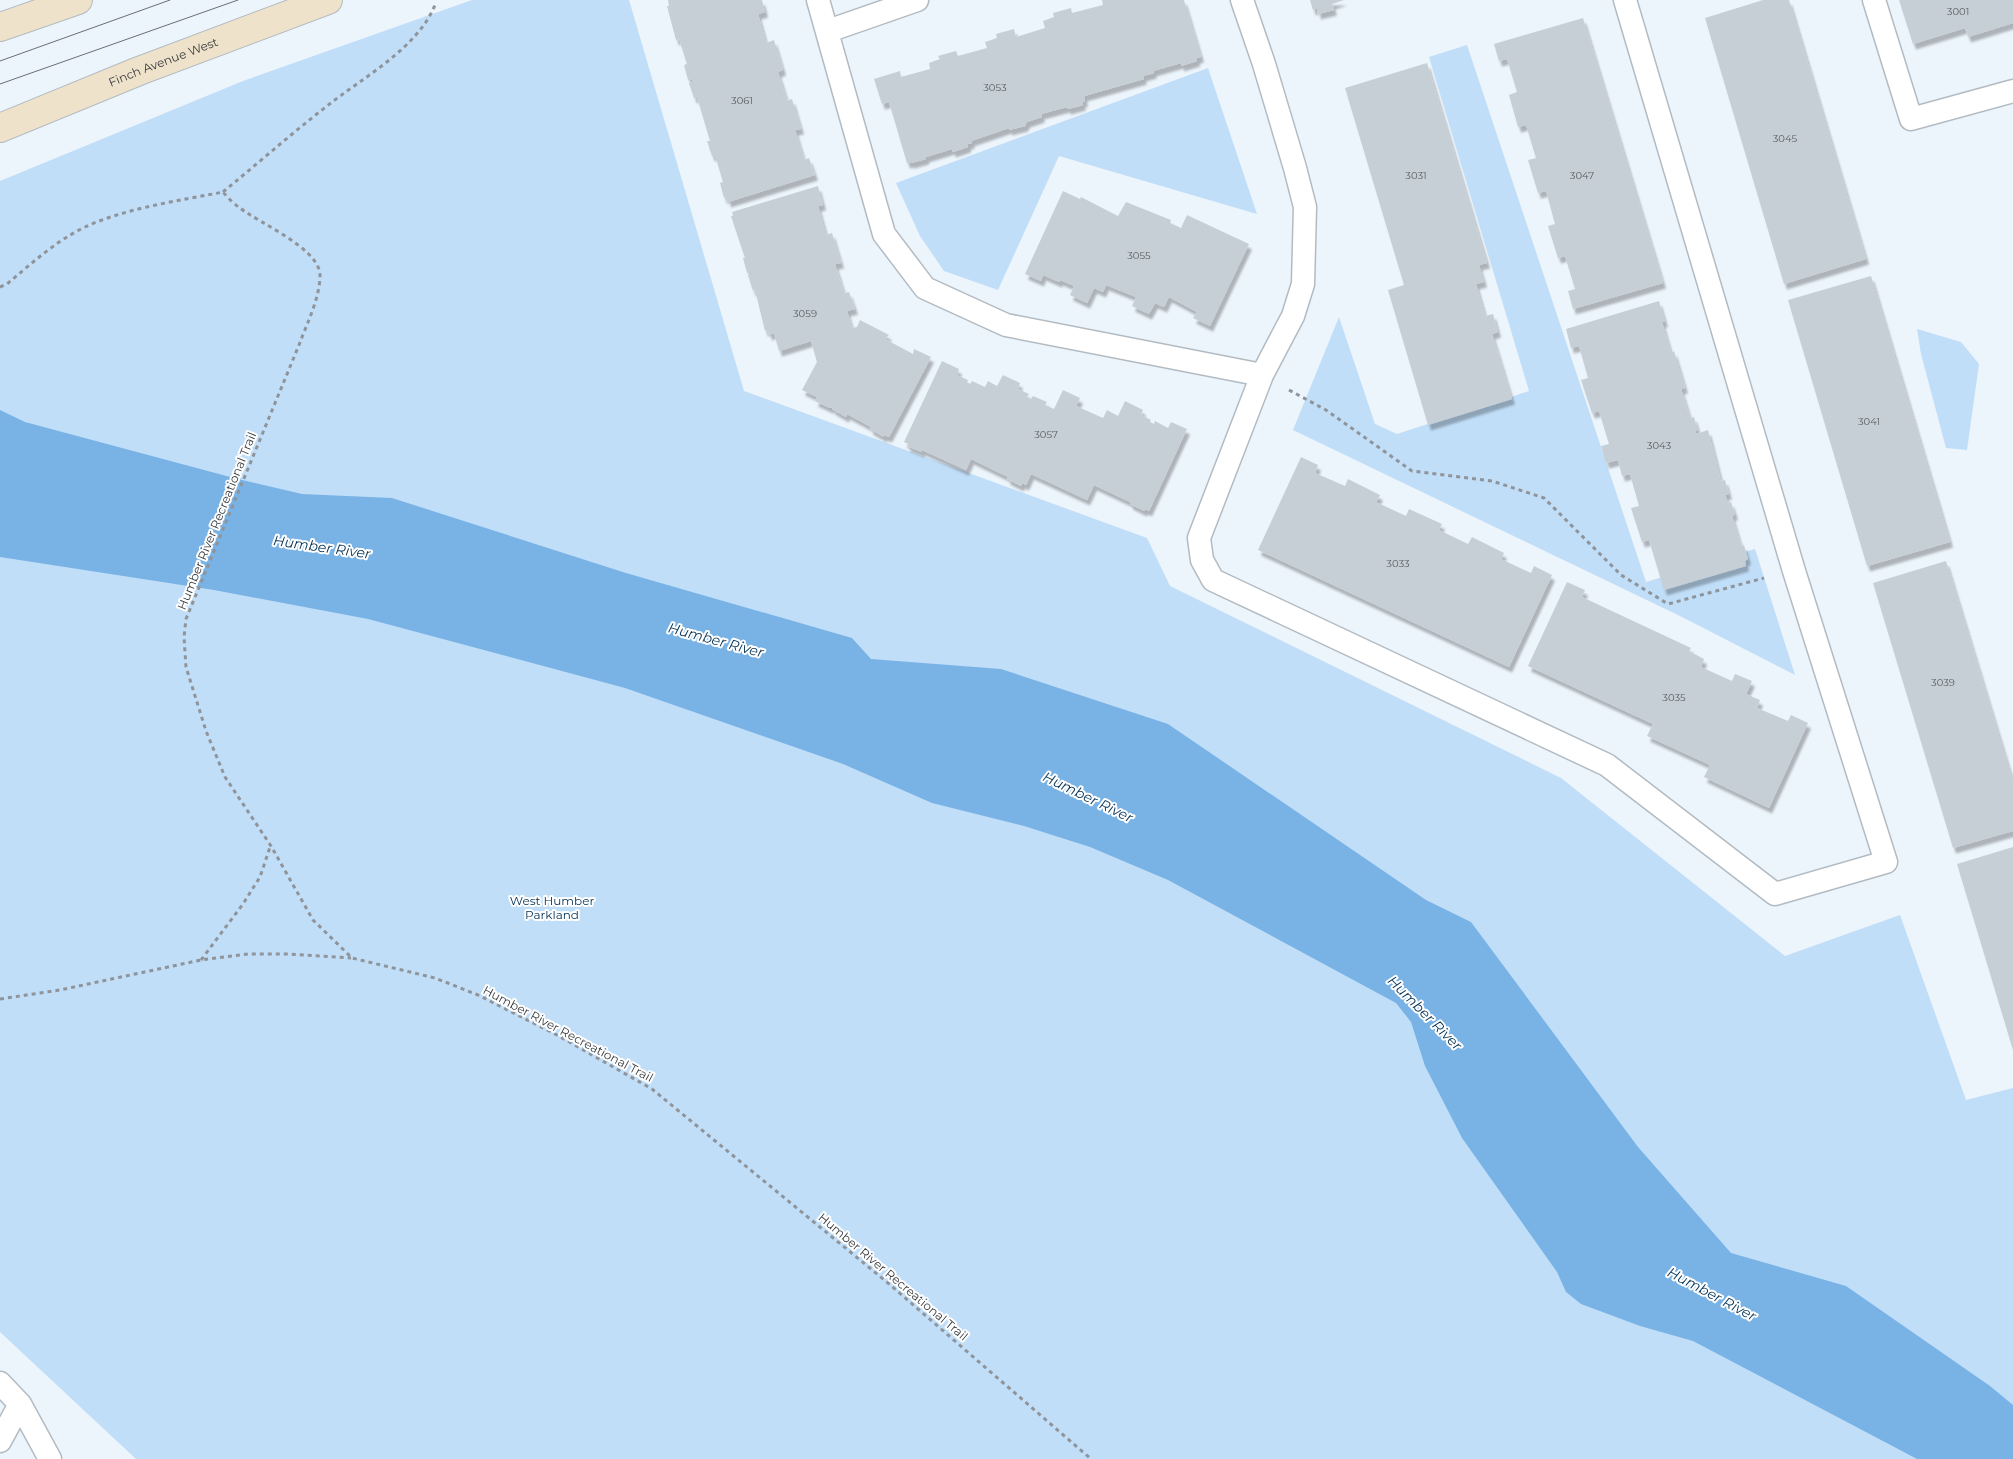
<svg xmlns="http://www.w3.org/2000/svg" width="2013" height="1459" viewBox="0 0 2013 1459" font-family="Montserrat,sans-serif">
<defs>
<filter id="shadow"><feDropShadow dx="3" dy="5.5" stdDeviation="1" flood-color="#0004"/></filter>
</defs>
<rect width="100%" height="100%" fill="#ecf4fc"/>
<path fill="#c1def8" d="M472,0h157l115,391 403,147 23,48 391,192 224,178 115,-41 66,185 47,-12v371h-1877l-136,-127v-1151l243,-100z
M1467,45l179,537 109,-33 40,126 -115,-59 -387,-186 46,-113 36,107 22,10 132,-43 -100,-334z
M1208,68l49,146 -198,-58 -61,134 -54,-19 -24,-35 -24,-53z
M1917,329l44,13 18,22 -12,86 -21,-2 -25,-94z"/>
<path fill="#79b3e6" d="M0,410l25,12 209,56 68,16 90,4 234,75 226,65 19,21 130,10 167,55 258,176 45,22 167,225 93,106 115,33 144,100 23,19v54h-96l-224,-118 -53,-15 -59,-22 -15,-12 -9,-20 -95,-134 -37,-72 -14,-44 -15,-19 -228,-123 -78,-33 -66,-21 -92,-23 -89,-39 -218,-76 -257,-69 -154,-29 -214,-33z"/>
<path fill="#c7cfd6" filter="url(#shadow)" d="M668,0h94l3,12 -7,2 8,29 8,-3 9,30 -5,2 9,29 5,-2 9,30 -6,1 9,30 5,-2 6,17 -87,27 -1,-5 -3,1 -4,-15 3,-1 -8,-27 -3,1 -5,-15h3l-13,-44 -3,1 -5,-15 3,-1v-3l-4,1 -4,-15 3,-1 -8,-25 -3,1 -9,-34h2z
M1102,0h82l17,57 -4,1v3l-16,5v-3l-28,8 1,2 -11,3 1,3 -60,17 1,5 -3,1 1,3 -15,4 -1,-2 -26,7 1,3 -15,5 -2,4 -16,4v-2l-38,13 1,2 -4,1v3l-15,5 -1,-3 -26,8v2l-15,4v-1l-4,1 -18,-61 -7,2 -8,-25 26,-8 1,6 29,-8 -1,-6 11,-4 -2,-3 18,-5 2,5 29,-8 -2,-6 12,-4 -1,-4 18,-5 2,8 29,-9 -2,-7 11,-4 -1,-4 18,-5 1,5 31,-8z
M1310,0h34l-12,4 2,6 -16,4 -1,-6 -4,2z
M1763,0h26l77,259 -82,25 -79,-266z
M1899,0h114v23l-45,14 -3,-9 -52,16z
M1583,18l80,265 -90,26 -5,-18 7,-2 -10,-33 -7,2 -10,-32 7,-2 -9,-33 -8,2 -10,-33 8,-2 -10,-33 -8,2 -9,-32 8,-3 -10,-33 -8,2 -5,-17z
M1427,63l60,200 -8,2 5,17 -8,2 9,32 8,-2 5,18 -6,2 20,65 -84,26 -40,-135 16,-5 -59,-197z
M818,186l5,19 -5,1 8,29 6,-2 9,30 -6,1 9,29 5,-1 6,17 -8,2 5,17 5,-1 3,-7 29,15 -4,4 28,15 1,-5 17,8 -42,80 -5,-2v2l-14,-8 1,-2 -24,-13 -1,3 -14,-8 1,-2 -3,1 -15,-7 2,-4 -15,-7 15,-28 -6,-21 -32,10 -5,-18 -5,2 -1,-5 -3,1 -10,-41 -2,1 -5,-16 3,-1v-2l-4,1 -4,-15h2l-14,-42h2l-1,-4z
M1063,191l17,8 1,-2 37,19 8,-14 45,18 -1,3 11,5 6,-13 62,29 -39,82 -17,-8 4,-6 -28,-15 -5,10 -9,-4 -6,11 -17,-8 4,-9 -30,-12 -3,7 -9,-4 -7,15 -17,-8 4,-9 -14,-6 -1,2 -16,-7 -2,6 -16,-7z
M1871,276l79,266 -83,24 -79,-266z
M1659,301l6,21h-3l9,31 3,-2 11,37 -4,1 9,29 4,-1 4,14h-3l1,3 12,-4 13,51 4,-1 4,14 -4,1 3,8 3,-1 4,12 -3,2 9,30 3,-1 4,14 -3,2 1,5 -82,24 -15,-50 -7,2 -11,-34 8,-2 -9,-32 -8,2 -4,-16 -12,3 -5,-17 8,-2 -10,-33 -7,2 -11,-33 7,-2 -9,-32 -8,2 -5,-19z
M942,361l17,8 -2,6 11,5 -1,2 3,2 2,-3 13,6 3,-6 9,5 6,-11 17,8 -2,6 11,5 -2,3 4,2 2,-3 14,6 -2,3 9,4 9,-19 17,8 -4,8 27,12 4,-8 11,6 7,-15 18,9 -2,5 10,5 -1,2 4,2 1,-3 13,7 3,-6 16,7 -38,82 -4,-2 -1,2 -14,-7v-2l-36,-17 -7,15 -56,-26 -5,11 -4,-2 -1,3 -14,-7 1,-2 -37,-18 -5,11 -44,-20v2l-15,-6 1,-2 -4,-2z
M1301,457l17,8 -3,8 30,13 3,-7 32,16 -4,7 30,14 3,-7 33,15 -3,6 29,14 4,-7 32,16 -3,6 30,14 3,-7 18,9 -43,92 -251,-117z
M1946,561l67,221v49l-60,17 -80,-265z
M1567,582l18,8 -3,7 109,51 -2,3 15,8 -3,8 31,14 3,-7 17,7 -6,13 14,6 -3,8 31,13 3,-6 17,8 -39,85 -65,-31 6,-12 -63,-29 6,-12 -125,-58z
M2013,847v203l-56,-186z"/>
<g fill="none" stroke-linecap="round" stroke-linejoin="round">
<defs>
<path id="lane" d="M818,0l66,234 41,54 81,37 256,50
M1242,0l22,64 31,104 10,39 -2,77 -10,32 -31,59 -63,163 3,22 11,20 394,185 168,129 111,-32 -92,-291 -169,-571
M1874,0l37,119 102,-28
M828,31l89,-31
M0,1383l20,21 -20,37
M20,1404l30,55"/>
<g id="secondary">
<path d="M0,27l78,-27"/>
<path id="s1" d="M0,128l139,-57 189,-71"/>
</g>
</defs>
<use href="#lane" stroke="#b3bbc2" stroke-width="25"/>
<use href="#secondary" stroke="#b3bbc2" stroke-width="30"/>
<path stroke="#8f949a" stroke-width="3" stroke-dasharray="4 4" stroke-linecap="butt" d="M223,192c34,-28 68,-58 104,-86 35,-28 90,-57 108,-101
M0,287l7,-3c25,-21 49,-43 78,-57 41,-19 93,-26 138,-35 5,6 11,12 17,16 19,15 79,40 80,67 0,23 -13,48 -21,70l-113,274 -2,18 2,30 20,64 19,46 46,69 42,74 39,38 83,20 43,17 79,40 95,54 236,194 203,176
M1289,390l37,20 86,61 80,10 52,17 77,77 47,29 96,-26
M201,960l42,-56 17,-27 10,-30
M0,999l60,-9 141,-30 47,-6h41l62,4"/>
<use href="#lane" stroke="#fff" stroke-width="22"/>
<use href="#secondary" stroke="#efe2cb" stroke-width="28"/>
<path stroke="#6b6f74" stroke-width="1" d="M0,61l170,-61
M0,84l238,-84"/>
</g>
<g text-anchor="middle" stroke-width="4" stroke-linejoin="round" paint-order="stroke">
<g font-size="10" fill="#5b5f63">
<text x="1958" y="15">3001</text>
<text x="995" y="91">3053</text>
<text x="742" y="104">3061</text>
<text x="1785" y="142">3045</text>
<text x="1416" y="179">3031</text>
<text x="1582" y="179">3047</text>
<text x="1139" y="259">3055</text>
<text x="805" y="317">3059</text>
<text x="1869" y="425">3041</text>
<text x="1046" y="438">3057</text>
<text x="1659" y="449">3043</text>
<text x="1398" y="567">3033</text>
<text x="1943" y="686">3039</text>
<text x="1674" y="701">3035</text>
</g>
<g font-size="12" fill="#373a3d" stroke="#fff">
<text dy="4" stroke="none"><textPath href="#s1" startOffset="176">Finch Avenue West</textPath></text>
<text transform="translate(217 521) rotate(-68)" y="4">Humber River Recreational Trail</text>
<text transform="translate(568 1034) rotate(28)" y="4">Humber River Recreational Trail</text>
<text transform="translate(893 1277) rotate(40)" y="4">Humber River Recreational Trail</text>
</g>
<g font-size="12" fill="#043152" stroke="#fff">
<text x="552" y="905">West Humber<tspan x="552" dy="14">Parkland</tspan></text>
</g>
<g font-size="14" font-style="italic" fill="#073456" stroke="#fff">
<text transform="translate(322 547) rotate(8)" y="5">Humber River</text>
<text transform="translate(716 640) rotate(15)" y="5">Humber River</text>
<text transform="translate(1088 797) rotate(26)" y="5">Humber River</text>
<text transform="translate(1425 1013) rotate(45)" y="5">Humber River</text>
<text transform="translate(1712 1294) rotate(28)" y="5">Humber River</text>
</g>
</g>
</svg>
